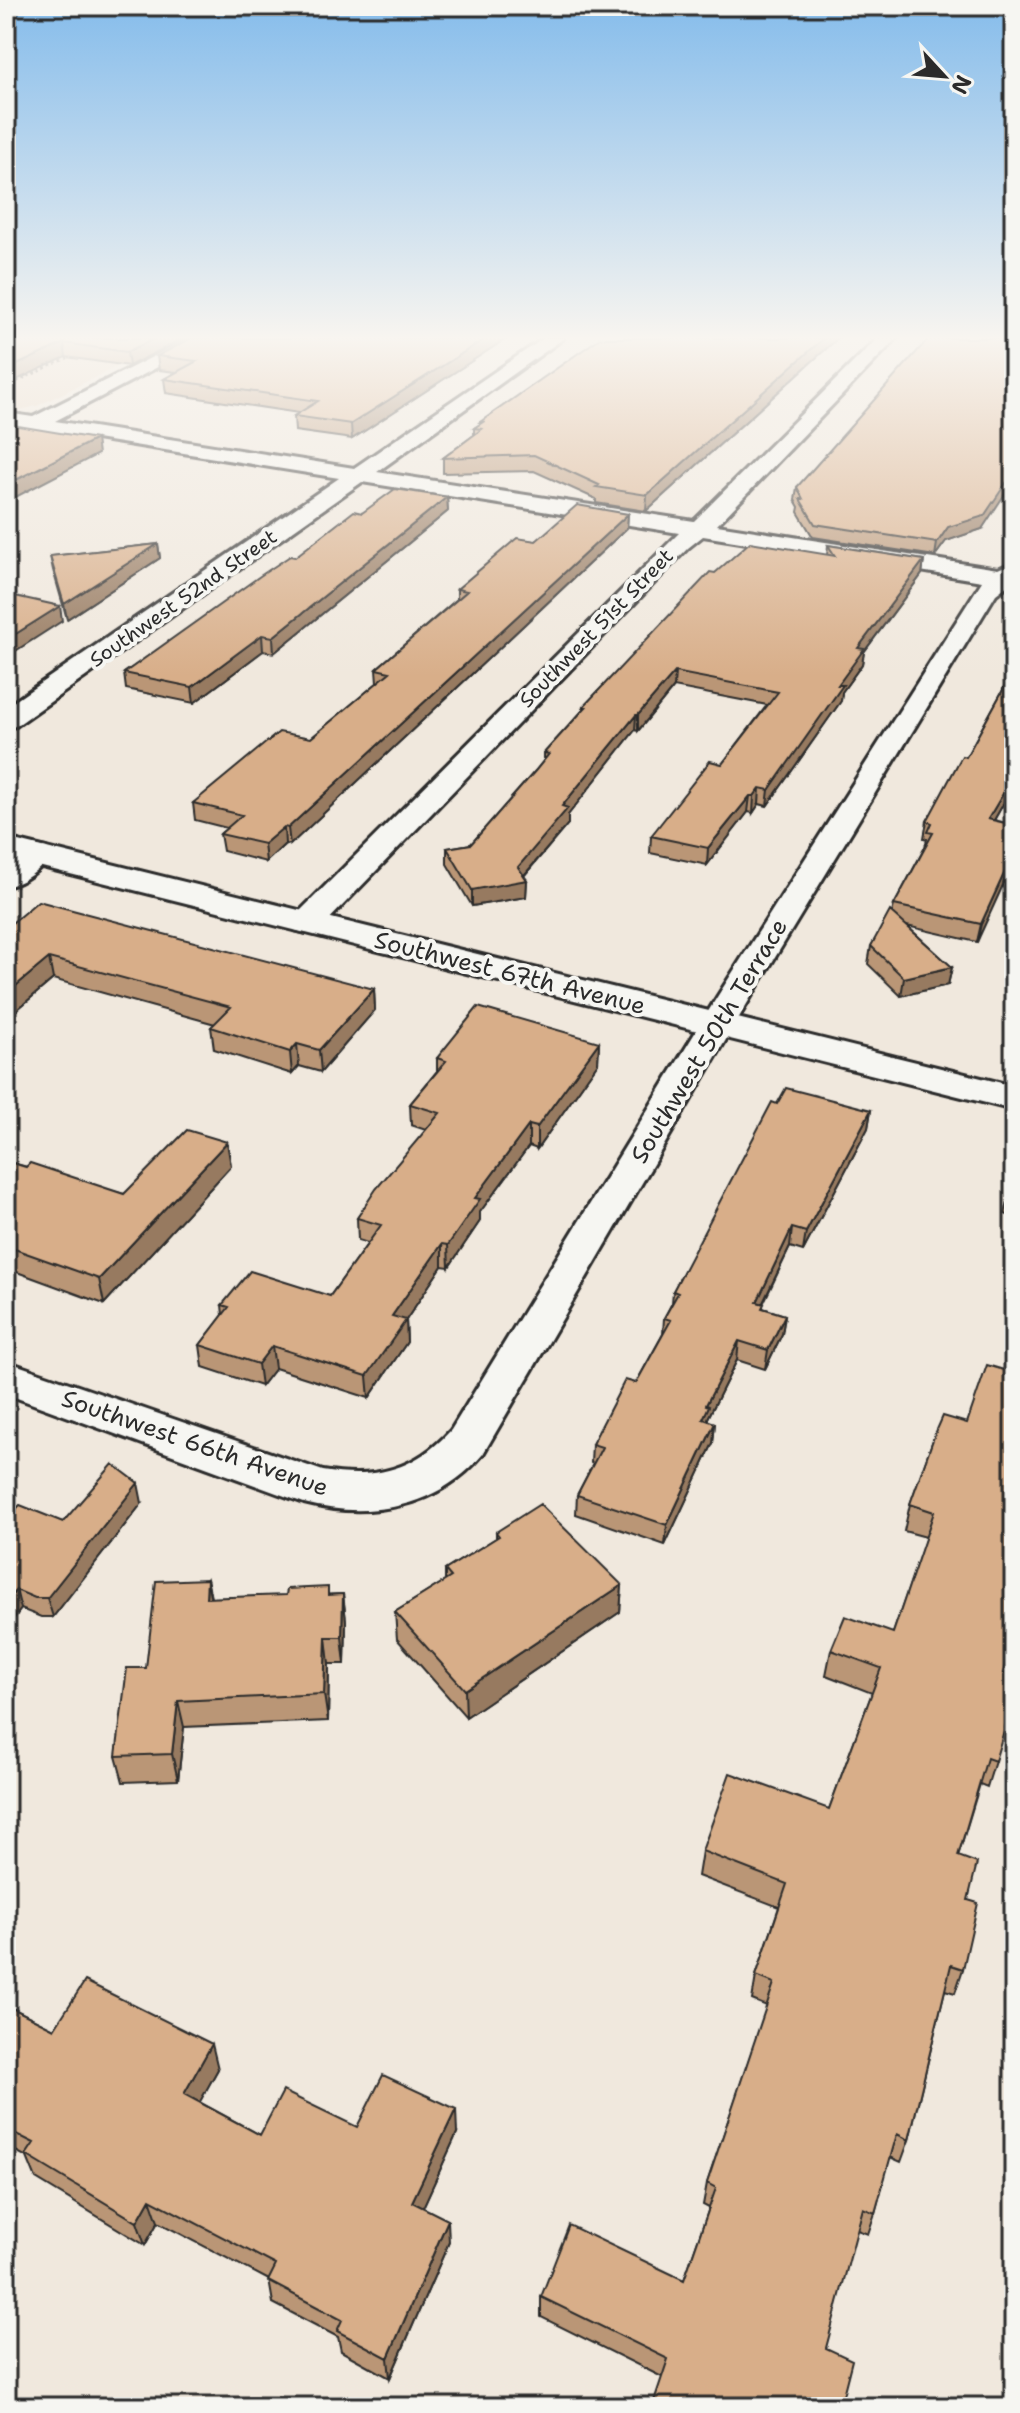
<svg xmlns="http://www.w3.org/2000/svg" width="1020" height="2413" viewBox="0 0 1020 2413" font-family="'Shantell Sans',sans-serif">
<rect width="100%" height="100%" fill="#f0e8dd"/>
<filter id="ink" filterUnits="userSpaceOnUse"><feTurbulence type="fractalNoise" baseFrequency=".0125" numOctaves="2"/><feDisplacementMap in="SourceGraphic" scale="16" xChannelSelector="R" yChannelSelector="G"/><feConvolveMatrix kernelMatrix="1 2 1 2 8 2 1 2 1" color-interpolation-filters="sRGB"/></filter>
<g filter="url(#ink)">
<path fill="#e9d7c4" d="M6,338h169l-138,68 -17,4h-14z"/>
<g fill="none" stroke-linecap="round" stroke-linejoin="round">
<defs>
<path id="minor" d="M190,338h23l-158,83 299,47 190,-130h20l-187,134 317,49 184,-183h19l-180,187 281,44 16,-7v24l-6,-1 -12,9 -245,403 -268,457c-45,54 -114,66 -179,49l-298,-109v-33l317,110c52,9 92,-1 128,-41l266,-433 265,-416 -279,-45 -15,12 -369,382 -12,3 -12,-3 -4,-7 4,-7 384,-383 -317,-51 -346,244 -10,2v-21l333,-229 -299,-48 -10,4 -7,-2 -2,-5 -15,-2v-12l27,4z
M36,846l11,2 4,7c-9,14 -28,28 -45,32v-24l19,-15z"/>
<path id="secondary" d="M6,838l1008,248v24l-1008,-252z"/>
</defs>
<use href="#minor" stroke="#2b2b2b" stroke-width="6"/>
<use href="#secondary" stroke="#2b2b2b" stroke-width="6"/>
<path stroke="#2b2b2b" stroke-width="2" stroke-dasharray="3 3" stroke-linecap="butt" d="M6,387l62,-29"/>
<use href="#minor" fill="#f6f6f2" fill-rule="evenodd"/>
<use href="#secondary" fill="#f6f6f2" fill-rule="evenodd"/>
</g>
<path fill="#ba9676" stroke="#2b2b2b" stroke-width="2" d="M6,338h178l-55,28 -63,-9z
M507,338l-155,101 -57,-8 -1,-15 5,-3 -133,-20 -2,-14 12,-7 -17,-2 -2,-14z
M838,338l-192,173 -50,-8v-4l-62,-28 -91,2v-15l31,-23v-7l6,-4v-2z
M797,487l185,42 -36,12 -11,15 -122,-19 -15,-25 1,-5 -4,-7z
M447,497l1,14 -174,142 -11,-2 -69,52 -68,-14 -2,-16 238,-160z
M628,514l-1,14 -337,317 -5,-1 -19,18 -43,-11 -3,-17 7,-6 -32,-8 -2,-17 118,-65 66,-55 -1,-14 81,-70v-10l79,-48z
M158,544l2,14 -93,61 -14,-49 -3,-14z
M828,545l96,15 -2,14 -58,78 -2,12 -20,28 -1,9 -74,105 -8,-2 -6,9 -5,-1 -41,53 -57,-12 1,-17 71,-72 45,-59 -93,-18 -36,44 -3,-1 -67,85v9l-44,52 3,4 -1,17 -54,9 -25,-42v-16l24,-4 65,-74 8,-10v-7l39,-43v-3l132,-134 112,-18z
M1014,670v115l-20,35 20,5 -37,117 -70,-16 45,41 -4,18 -47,11 -33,-32 3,-18 21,-33 2,-8 31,-58 2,-8 -3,-1 3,-17 39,-64z
M6,928l368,61 1,21 -54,62 -22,-6 -7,8 -78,-25 -3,-22 4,-3 -162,-45 -47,40z
M599,1042l-1,21 -61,86 -8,-3 -49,66v9l-31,46 -7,-1 -36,54 1,22 -38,56 -94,-30 -14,18 -58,-19 -3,-22 23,-30 -1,-10 108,-9 38,-53 -10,-3 -1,-22 69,-88 -15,-5 -1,-21 27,-33v-13z
M777,1104l94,6 -3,18 -65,123 -13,-4 -27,57v4l22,7 -3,19 -17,35 -28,-9 -29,58v3l7,2 -2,20 -48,102 -89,-31 1,-19 16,-31 -2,-1 1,-19 44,-61 27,-49 1,-16 8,-15 1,-12z
M227,1142l4,24 -127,138 -98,-36v-107l118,33z
M1014,1183v34l-9,-3 6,-26z
M935,1434l68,239 -8,88 -8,26 -7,-3 -22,72 10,44 -5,69 -8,24 -10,-3 -36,150 -8,22 -11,-5 -15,56 -7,21 -11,-4 -195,147 -121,-60v-20l143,-17 25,-72 -6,-3 4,-22 60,-177 -15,-6 4,-24 23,-69 -81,-31 4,-25 127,-42 43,-116 -46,-18 5,-25 62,-17 33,-96 -22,-6 6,-27z
M142,1503l-89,114h-12l-20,-8 -15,20v-120l7,3 50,10z
M496,1532l126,53 -2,27 -154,105 -69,-78 -2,-27 50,-31v-11l51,-32z
M207,1579l4,19 132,-4 3,27 -1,43h-16l-1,57 -144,6 -6,53 -55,2 -7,-26z
M6,2005l48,24 164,40 -19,33 61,33 97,-8 100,6 -34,74 26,35 -59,136 -49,-27 -3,-14 -65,-34 -4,-23 -111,-58 -13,23 -109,-66 -9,-22 -21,-11z"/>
<path fill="#977a60" stroke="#2b2b2b" stroke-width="2" d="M155,338h29l-55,28 -2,-14z
M486,338h21l-155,101 -1,-15z
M824,338h14l-192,173 1,-16z
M64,343l2,14 -60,28v-15z
M96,439l2,15 -92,48v-17z
M1014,465v15l-32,49 -36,12 -11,15 2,-13 11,-16z
M447,497l1,14 -174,142 -1,-16z
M628,514l-1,14 -337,317 -2,-17z
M158,544l2,14 -93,61 -3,-15z
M924,560l-2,14 -58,78 -2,12 -20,28 -1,9 -74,105 2,-16 89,-142z
M60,606l2,15 -48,31 1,5 -9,6v-23z
M262,635l1,16 -69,52 -2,-16z
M675,672l-1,15 -36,44v-16z
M636,715l-1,15 -67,85v9l-49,57 8,-1 -1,17 -54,9v-16l46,-23 44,-61z
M1014,775v10l-29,51 3,-17z
M760,788l-1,16 -6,9 1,-17z
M750,796l-2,16 -41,53 1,-17z
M284,827l1,17 -19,18 -2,-18z
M1014,852v9l-37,81 4,-18z
M49,958l4,21 -47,40v-25z
M952,967l-4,18 -47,11 3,-18z
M374,989l1,21 -54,62 -2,-22z
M599,1042l-1,21 -61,86v-22z
M297,1044l2,22 -7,8 -2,-22z
M871,1110l-3,18 -65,123 3,-19z
M529,1125v21l-49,66v9l-31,46 -1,-22 27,-47z
M227,1142l4,24 -127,138 -5,-25z
M792,1228l-2,19 -36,74 3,-19z
M442,1244v22l-36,54 1,22 -38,56 -2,-22 25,-60z
M785,1315l-3,19 -17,35 3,-19z
M739,1341l-2,19 -29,58 -1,8 -4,-7 3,-14z
M272,1346l3,22 -14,18 -3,-22z
M715,1423l-2,20 -48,102 2,-20z
M138,1483l4,20 -89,114 -6,-19z
M207,1579l5,27 -6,-8z
M622,1585l-2,27 -154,105 -1,-27z
M16,1590l5,19 -15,20v-27z
M343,1594l3,27 -1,43 -3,-27z
M326,1637l3,27 -1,57 -4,-27z
M178,1701l6,26 -6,53 -6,-26z
M212,2044l6,25 -27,49 -7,-24z
M456,2109l1,24 -42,92 -3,-23z
M150,2199l8,23 -13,23 -8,-23z
M448,2220l1,22 -59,136 -2,-20z"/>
<path fill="#d8ae89" stroke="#2b2b2b" stroke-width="2" d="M6,338h149l-28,14 -63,-9 -58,27z
M192,338h294l-135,86 -57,-8 24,-15 -154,-22 33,-18 -40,-5z
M600,338h224l-177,157 -51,-8 3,-2 -65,-30 -91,3 39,-29 -8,-1 9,-6h-3z
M929,338h85v133l-30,45 -36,11 -11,16 -122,-19 -15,-25h3l-6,-12z
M6,424l90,15 -90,46z
M395,489l52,8 -174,140 -11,-2 -70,52 -68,-14 136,-97 30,-20 5,1 59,-46 8,2z
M577,505l51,9 -340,314 -4,-1 -20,17 -44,-10 22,-19 -49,-12 86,-71 32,6 79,-66 -14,-3 91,-78 -10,-2 60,-51 19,3z
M750,542l85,14 -7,-11 96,15 -66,88 6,1 -26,36h5l-74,105 -9,-2 -6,8h-4l-42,52 -57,-12 59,-75 12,3 56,-72 -103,-20 -37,43h-2l-74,91 6,2 -50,59 9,13 -55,10 -25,-42 24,-4 65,-74 13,-16 -5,-1 42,-46h-3l127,-135 5,1z
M158,544l-94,60 -14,-48z
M6,594l54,12 -54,34z
M1014,670v105l-26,44 26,6v27l-33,72 -87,-19 39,-72 -5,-1 4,-9 -5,-2 35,-65 4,1z
M38,901l336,88 -55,61 -22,-6 -7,8 -79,-25 20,-20 -182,-49 -43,36v-66z
M890,911l62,56 -48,11 -33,-32z
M478,1007l121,35 -62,85 -8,-2 -54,73 5,1 -32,46 -6,-1 -50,72 14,4 -39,56 -95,-30 -14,18 -58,-19 29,-38 -7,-2 28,-34 80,25 51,-71 -24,-7 19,-29 64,-76 -30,-9 36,-43 -9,-3z
M786,1088l85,22 -65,122 -14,-4 -35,74 7,2 -2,4 23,7 -17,35 -29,-9 -33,64 3,1 -6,13 12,4 -48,102 -90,-30 25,-48 -10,-3 33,-64 11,3 35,-63 -7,-2 14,-25 -5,-2 99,-189 5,2z
M187,1130l40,12 -128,137 -93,-33v-85l20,6 4,-4 94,31z
M1014,1336v299l-11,38 11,4v20l-19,64 -8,-3 -29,98 19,7 -9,37 10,3 -15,66 -12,-4 -42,175 -12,-6 -22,79 -12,-5 -37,140 26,12 -12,47h-188l16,-48 -127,-62 28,-72 115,55 32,-92 -9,-5 67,-200 -18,-7 31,-92 -85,-33 28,-78 99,36 52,-141 -50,-18 14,-34 48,17 41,-121 -24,-8 25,-70 8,-18 24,7 20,-58 17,5z
M113,1464l25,19 -91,115h-12l-19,-8 -10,12v-93l7,3 7,-7 43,17z
M540,1504l82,81 -157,105 -70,-78 56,-35 -6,-7 54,-34 -3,-4z
M207,1579l-1,19 80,-3 1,-6 41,-2v8l15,-1 -1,43h-16l-2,57 -146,7 -6,53 -56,2 11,-88h19l10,-87z
M85,1981l127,63 -28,50 76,41 23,-44 74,36 26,-52 73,34 -44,93 36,18 -60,138 -51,-27 5,-11 -74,-39 8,-16 -126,-66 -13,23 -111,-67 8,-12 -28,-14v-124l48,24z"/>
</g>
<linearGradient id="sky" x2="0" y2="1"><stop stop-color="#85bceb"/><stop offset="0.5" stop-color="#f8f5f0"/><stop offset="1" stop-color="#f8f5f0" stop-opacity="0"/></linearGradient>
<rect width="1020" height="676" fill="url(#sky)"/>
<g text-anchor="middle" stroke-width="8" stroke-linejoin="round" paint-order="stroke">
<g font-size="20" fill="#2b2b2b" stroke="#f6f6f2">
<text transform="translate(183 598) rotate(-35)" y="7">Southwest 52nd Street</text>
<text transform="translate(596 628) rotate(-46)" y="7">Southwest 51st Street</text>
</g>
<g font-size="24" fill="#2b2b2b" stroke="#f6f6f2">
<text transform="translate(510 973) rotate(14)" y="8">Southwest 67th Avenue</text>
<text transform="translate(709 1041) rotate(-59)" y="8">Southwest 50th Terrace</text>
<text transform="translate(195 1443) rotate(19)" y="8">Southwest 66th Avenue</text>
</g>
</g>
<rect width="1020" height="2413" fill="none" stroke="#f6f6f2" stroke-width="32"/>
<rect x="16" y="16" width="988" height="2381" fill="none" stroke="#2b2b2b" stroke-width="3" filter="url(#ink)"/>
<g transform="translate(944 76) rotate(116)" stroke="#f6f6f2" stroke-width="6" paint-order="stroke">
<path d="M0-6L14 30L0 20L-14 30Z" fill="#2b2b2b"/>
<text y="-12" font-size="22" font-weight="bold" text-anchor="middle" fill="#2b2b2b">N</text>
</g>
</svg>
